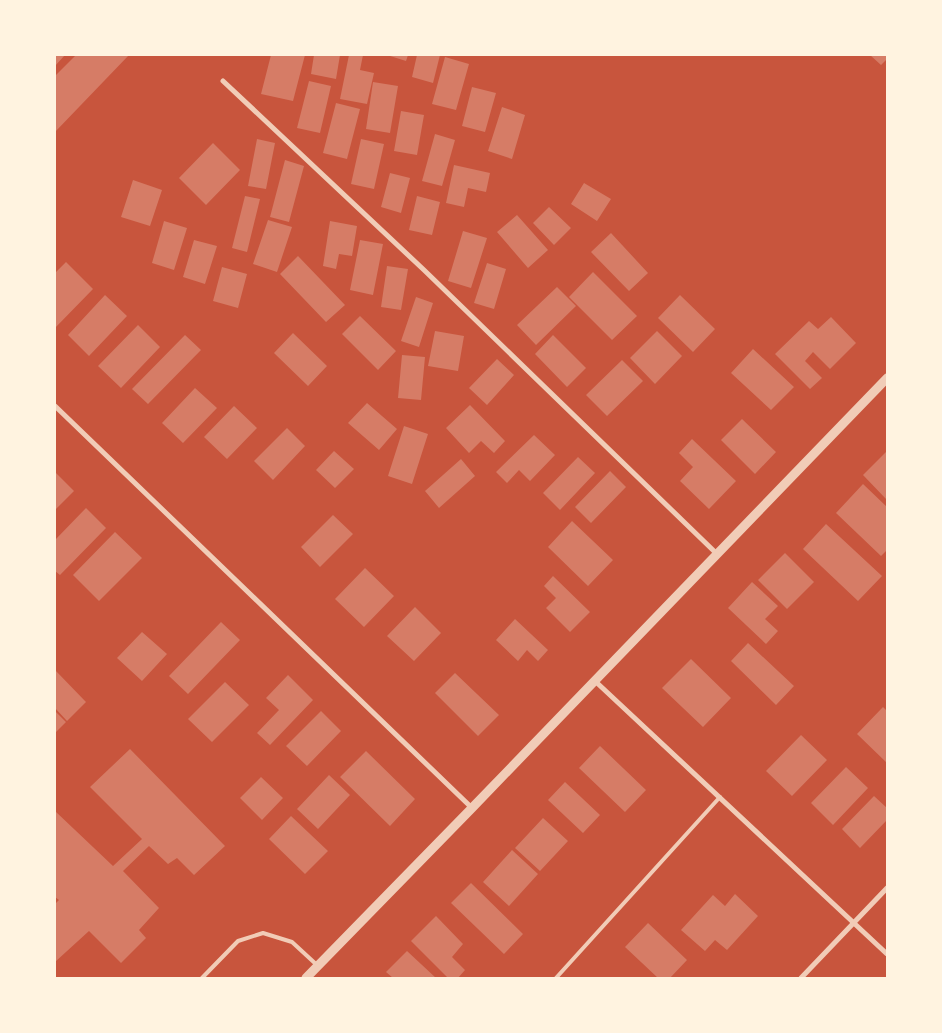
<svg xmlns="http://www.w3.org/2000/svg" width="942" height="1033" viewBox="0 0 942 1033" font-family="'Source Serif 4',serif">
<rect width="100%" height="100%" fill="#c8553d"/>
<path fill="#d67c66" d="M55,55h10l-10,11z
M76,55h53l-74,77v-56z
M271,55h34l-12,46 -32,-7z
M314,55h26l-4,24 -25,-5z
M349,55h14l-3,15 14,3 -7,31 -27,-5z
M387,55h21l-2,6z
M417,55h23l-7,28 -21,-6z
M870,55h17v4l-6,6z
M445,57l24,7 -13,46 -24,-6z
M309,81l22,5 -11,47 -23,-5z
M373,82l25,4 -8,47 -24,-4z
M472,87l24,6 -11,39 -23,-6z
M336,103l24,6 -13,50 -24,-6z
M502,107l23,8 -13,44 -24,-8z
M401,111l23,4 -7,40 -23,-4z
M435,134l20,6 -13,46 -20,-5z
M257,139l18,4 -9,46 -18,-3z
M361,139l23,5 -10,45 -23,-5z
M213,143l27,27 -34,35 -27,-27z
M285,160l19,6 -15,56 -19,-5z
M454,165l36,8 -4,19 -18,-4 -4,19 -18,-4z
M390,173l20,5 -9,35 -20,-6z
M133,180l29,10 -12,36 -29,-9z
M584,183l27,16 -14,22 -26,-17z
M245,196l15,3 -13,53 -15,-4z
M417,196l23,6 -8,33 -23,-5z
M549,207l22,21 -17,17 -21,-22z
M517,215l31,35 -20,18 -31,-36z
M268,220l24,7 -15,45 -24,-8z
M164,221l23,7 -13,42 -22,-7z
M330,221l27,5 -5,30 -13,-2 -3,15 -13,-3z
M463,231l24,7 -16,50 -23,-7z
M611,233l37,40 -19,18 -38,-39z
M194,240l23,6 -12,38 -22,-7z
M360,240l23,4 -10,51 -23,-5z
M298,256l47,49 -19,17 -46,-48z
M66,262l27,27 -38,39v-55z
M487,263l19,6 -12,40 -20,-6z
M387,266l21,3 -7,41 -20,-3z
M222,267l25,7 -9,34 -25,-7z
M593,272l44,44 -25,24 -43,-43z
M557,287l19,19 -40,39 -19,-20z
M105,295l22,21 -38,40 -21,-21z
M680,295l35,34 -22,23 -35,-34z
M416,297l17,6 -14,44 -18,-6z
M360,316l36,35 -18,19 -36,-36z
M831,317l25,26 -26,26 -17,-17 -8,9 17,17 -12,11 -35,-35 34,-33 9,8z
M138,325l22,22 -39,41 -23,-22z
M435,331l29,5 -6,35 -30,-5z
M657,331l25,25 -27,28 -25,-26z
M293,333l34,33 -19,20 -34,-33z
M185,335l16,15 -53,54 -16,-15z
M553,335l33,33 -19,19 -32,-33z
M753,349l41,38 -23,23 -40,-37z
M402,355l23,2 -4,43 -23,-2z
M497,359l17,16 -27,30 -18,-17z
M622,360l21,21 -36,35 -21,-21z
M195,388l22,20 -34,35 -21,-20z
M367,403l30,26 -18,21 -31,-27z
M470,405l35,36 -11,12 -13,-12 -12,12 -23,-25z
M234,406l23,22 -30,31 -23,-22z
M742,419l34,33 -21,22 -34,-34z
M404,426l24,8 -16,50 -24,-8z
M287,428l18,18 -32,34 -19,-19z
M534,435l21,20 -25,26 -11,-11 -12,13 -11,-11z
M692,439l44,42 -27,28 -29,-28 13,-14 -14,-14z
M334,451l20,18 -19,19 -19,-18z
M887,451v49l-24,-25z
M578,457l17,16 -35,37 -17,-17z
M461,459l14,17 -36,32 -14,-17z
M610,471l16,16 -35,36 -16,-16z
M55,472l19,19 -19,19z
M863,484l24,23v43l-6,6 -45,-43z
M86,508l20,20 -46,47 -5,-4v-31z
M333,515l20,19 -33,33 -19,-20z
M572,521l41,39 -25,26 -40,-39z
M826,524l56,52 -24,25 -55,-52z
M115,532l27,26 -43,43 -26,-26z
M785,553l29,29 -27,27 -29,-29z
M365,568l29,28 -30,31 -29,-28z
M553,576l37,36 -20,20 -24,-24 10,-10 -12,-12z
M752,582l26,24 -13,13 13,12 -12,13 -38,-36z
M415,607l26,26 -27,28 -27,-25z
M515,619l33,31 -10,11 -11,-11 -9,11 -22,-21z
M221,622l19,18 -52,54 -19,-18z
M142,632l25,22 -25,27 -25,-23z
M748,643l46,43 -18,19 -45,-44z
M691,659l40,39 -28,29 -41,-39z
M55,670l31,32 -19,19 -12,-13z
M455,673l44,42 -21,21 -43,-43z
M288,675l25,25 -43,45 -13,-12 22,-23 -13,-12z
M225,682l24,23 -37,37 -24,-23z
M883,707l4,4v52l-30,-29z
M55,711l11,11 -11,11z
M321,711l20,20 -34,35 -21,-20z
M801,735l26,25 -35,36 -26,-25z
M600,746l46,44 -21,22 -46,-44z
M130,749l95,97 -31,29 -17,-17 -9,6 -19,-18 -26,25 36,37 -20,22 7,8 -25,25 -32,-32 -34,31v-58l4,-4 -4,-3v-86l58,55 29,-27 -52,-52z
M366,751l49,48 -25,27 -50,-49z
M846,767l22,21 -35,37 -22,-22z
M329,775l21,20 -32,34 -21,-20z
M261,777l22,21 -21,22 -22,-22z
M565,782l35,33 -17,18 -35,-33z
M874,796l13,12v12l-27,28 -18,-19z
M291,816l37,35 -23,23 -36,-35z
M543,818l25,23 -28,30 -25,-23z
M512,850l26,24 -29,32 -26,-24z
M471,883l52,51 -19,20 -53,-51z
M735,894l23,22 -31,34 -12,-10 -10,11 -24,-21 32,-35 12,11z
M436,916l27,28 -11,13 13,13 -7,8h-10l-37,-37z
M648,923l39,37 -17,18h-12l-33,-31z
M407,951l29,27h-43l-7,-6z"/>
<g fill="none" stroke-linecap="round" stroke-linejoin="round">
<path stroke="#f1ccb7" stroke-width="4" d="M202,978l36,-37 25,-8 29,9 26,24
M556,978l164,-181"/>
<path stroke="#f1ccb7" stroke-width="5" d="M223,81l201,189 293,284
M55,406l417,402
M595,681l292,273
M801,978l86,-90"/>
<path stroke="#f1ccb7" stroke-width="9" d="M306,978l166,-170 415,-430"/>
</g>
<rect width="942" height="1033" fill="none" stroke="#fff3e0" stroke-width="112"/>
</svg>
